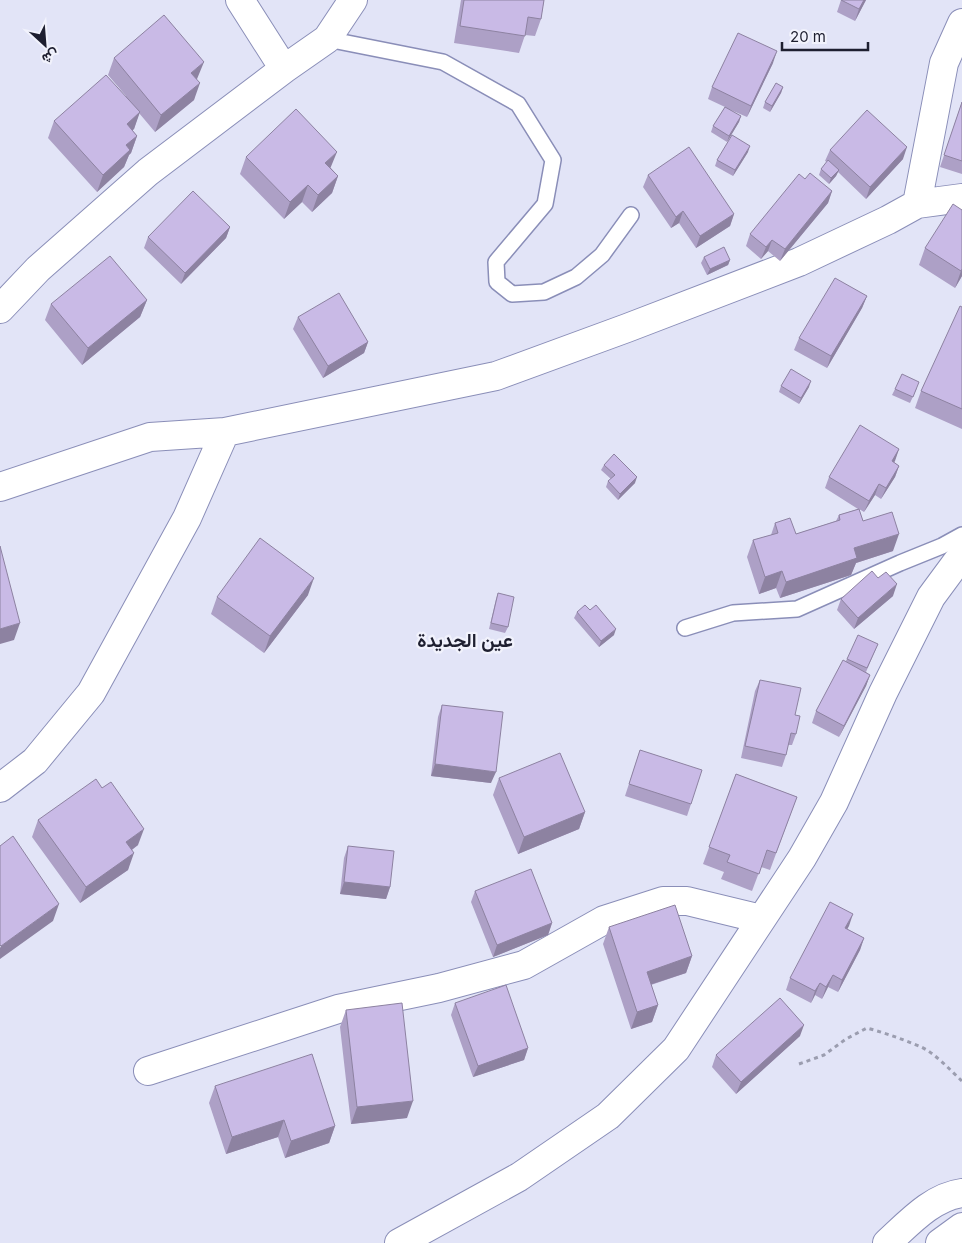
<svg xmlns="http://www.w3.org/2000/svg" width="962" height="1243" viewBox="0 0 962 1243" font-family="Inter,Vazirmatn,sans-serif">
<rect width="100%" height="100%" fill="#e2e4f7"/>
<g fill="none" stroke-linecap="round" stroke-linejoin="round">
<defs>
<path id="lane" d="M327,39l116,23 75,42 35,56 -8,44 -49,58 1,20 15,12 32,-2 32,-15 26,-22 29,-40
M685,628l48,-15 64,-4 103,-46 42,-17 20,-11"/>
<path id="street" d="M240,0l44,69
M917,204l27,-141 18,-40
M0,309l38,-40 110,-97 136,-103 43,-30 26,-39
M0,487l150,-50 75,-5 271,-56 131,-48 172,-66 89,-42 29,-16 45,-6
M0,788l35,-27 56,-68 96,-175 38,-86
M148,1071l190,-62 101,-21 85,-23 80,-45 59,-19h24l74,18
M399,1243l120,-66 89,-61 68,-67 126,-191 32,-56 49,-109 48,-96 31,-42
M887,1243c22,-20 45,-46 75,-50
M940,1243l22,-16"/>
</defs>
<use href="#lane" stroke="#8a8eb8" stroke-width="18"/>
<use href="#street" stroke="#8a8eb8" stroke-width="30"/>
<path stroke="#9b9daf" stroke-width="3" stroke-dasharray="4 4" stroke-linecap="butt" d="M799,1064l25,-9 22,-16 21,-11c18,5 35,11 52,18 15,6 31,24 43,35"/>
<use href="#lane" stroke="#fff" stroke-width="15"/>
<use href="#street" stroke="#fff" stroke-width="28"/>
</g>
<path fill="#ada0c6" d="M461,0h83l-3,19 -6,17 -10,-1 -6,18 -65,-10z
M841,0h25l-11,21 -18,-9z
M114,58l83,21v1l-3,20 -39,32 -16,-19 -5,16 -2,1 5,6 -6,17 -2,2 -5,12 -27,25 -49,-54 6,-17 72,-25 -18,-21z
M773,63l-26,54 -21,-9 15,8 -2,6 -12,20 -16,-10 2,-6 12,-19 -17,-8 4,-12z
M783,87l-2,6 -11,19 -7,-4 2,-6z
M962,102v72l-22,-7z
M830,150l73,9 -37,40 -28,-27 -2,4 -7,8 -10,-9 2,-6 6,-7 -2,-1z
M748,152l-15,24 -18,-10 2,-6z
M246,157l85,11 7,8 -6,17 -20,19 -10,-10 -18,17 -44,-45z
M648,175l86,39 -4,12 -34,22 -17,-25 -8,5 -28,-41z
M832,191l-4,12 -48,58 -12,-10 -7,8 -15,-13 4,-12z
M962,210v66l-7,12 -36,-23 6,-17z
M230,227l-4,11 -45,46 -37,-36 4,-11z
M704,257l26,3 -2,5 -21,10 -6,-12z
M867,296l-5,12 -35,60 -33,-18 5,-12z
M147,300l-7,17 -58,48 -37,-45 6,-16z
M962,307v122l-47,-21 6,-17z
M298,317l70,25 -4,11 -41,25 -30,-49z
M781,386l28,1 -10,17 -20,-12z
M917,388l-7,15 -18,-8 3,-6z
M899,449l-5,13 5,4 -4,11 -14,22 -6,-4 -11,17 -5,-3 4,12 30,30 -37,12 -5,12 -71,23 -4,-10 -17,6 -12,-37 6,-17 18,-5 4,-12 21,11 40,-13 3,-6 19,-6 -33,-21 4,-11z
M604,465l31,18 -17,17 -12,-13 2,-6 3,-2 -10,-9z
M498,593l10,34 -3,6 -16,-4 7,-30z
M308,595l-44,58 -53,-39 6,-17z
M893,596l-39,33 -17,-19 4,-11z
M590,610l24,25 -15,12 -25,-29 3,-6z
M878,644l-12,28 4,3 -4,11 -27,51 -27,-14 4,-12 31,-52z
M760,680l35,35 1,19 -4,11h-4l-2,10 -4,12 -41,-9 14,-67z
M442,705l49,78 -60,-7 7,-59z
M640,750l51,54 -4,12 -62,-20z
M736,774l61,23 -27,73 -9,-3 -9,24 -31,-12 3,-7 -21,-8z
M499,778l86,34 -6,17 -61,25 -25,-59z
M102,788l36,57 -6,5 -4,20 -48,33 -48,-66 6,-17z
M348,846l42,41 -4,12 -46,-5 4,-36z
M475,891l77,32 -4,12 -55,22 -22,-55z
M849,926l-2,3 17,9 -4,12 -22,42 -10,-5 -6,12 -7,-4 -4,8 -25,-13 4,-12z
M609,927l83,29 -6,17 -35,12 7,20 -6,17 -21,7 -28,-85z
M455,1003l73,45 -4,12 -51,17 -22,-62z
M346,1010l61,108 -56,6 -11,-97z
M800,1036l-64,58 -24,-27 4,-12z
M215,1086l120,40 -6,17 -44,15 -7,-21 -52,17 -17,-51z"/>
<path fill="#8d82a1" d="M864,0h2l-11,21 4,-12z
M777,51l-4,12 -26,54 4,-11z
M204,62l-7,17 -13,11 7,-17z
M200,83l-6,17 -39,32 6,-17z
M783,87l-2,6 -11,19 2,-6z
M140,112l-6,17 -13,12 6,-17z
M741,116l-2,6 -12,20 2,-6z
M137,136l-6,17 -2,2 -5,12 -27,25 6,-17 23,-30z
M750,146l-2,6 -15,24 2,-6z
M907,147l-4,12 -37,40 4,-12z
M337,152l-7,17 -5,-6z
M839,170l-3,6 -7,8 2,-6z
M338,176l-6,17 -20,19 6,-17z
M308,185l-6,17 -18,17 6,-17z
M832,191l-4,12 -48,58 5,-12z
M683,211l-4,12 -8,5 5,-11z
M734,214l-4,12 -34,22 4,-12z
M230,227l-4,11 -45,46 4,-11z
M772,240l-4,11 -7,8 5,-12z
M730,260l-2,5 -21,10 3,-6z
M962,269v7l-7,12 6,-17z
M867,296l-5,12 -35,60 4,-12z
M147,300l-7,17 -58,48 6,-17z
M368,342l-4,11 -41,25 5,-12z
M811,381l-2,6 -10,17 2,-6z
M899,449l-4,12 -8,12 5,-12z
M899,466l-4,11 -14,22 5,-11z
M637,477l-2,6 -17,17 2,-6z
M879,484l-4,11 -11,17 5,-11z
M899,534l-6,17 -37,12 -5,12 -71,23 6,-16 68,-34z
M782,571l-6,17 -17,6 6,-17z
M314,578l-6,17 -44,58 6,-17z
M897,584l-4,12 -39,33 4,-11z
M20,623l-6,17 -14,4v-15z
M616,629l-2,6 -15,12 2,-6z
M870,675l-4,11 -27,51 5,-11z
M435,764l61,8 -5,11 -60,-7z
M585,812l-6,17 -61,25 6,-17z
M144,829l-6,16 -19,14 7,-17z
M134,853l-6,17 -48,33 6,-16z
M344,882l46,5 -4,12 -46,-5z
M59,904l-6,17 -53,38v-11l1,-2z
M853,914l-4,12 -8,14 4,-12z
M552,923l-4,12 -55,22 4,-12z
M864,938l-4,12 -22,42 4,-12z
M692,956l-6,17 -46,15 7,-16z
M833,975l-5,12 -6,12 4,-12z
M820,983l-5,12 -4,8 4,-12z
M658,1005l-6,17 -21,7 6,-17z
M804,1025l-4,11 -64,58 5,-12z
M528,1048l-4,12 -51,17 5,-11z
M413,1101l-6,17 -56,6 6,-17z
M284,1120l-6,17 -52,17 6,-17z
M335,1126l-6,17 -44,15 6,-17z"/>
<path fill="#c9bae6" stroke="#8d82a1" d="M464,0h80l-3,19 -13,-2 -3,19 -65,-10z
M841,0h23l-5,9z
M164,15l40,47 -13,11 9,10 -39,32 -47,-57z
M738,33l39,18 -26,55 -39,-19z
M106,75l34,37 -13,12 10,12 -11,9 4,5 -27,25 -49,-54z
M776,83l7,4 -11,19 -7,-4z
M962,102v59l-18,-6z
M725,107l16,9 -12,20 -16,-10z
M296,109l41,43 -12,11 13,13 -20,19 -10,-10 -18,17 -44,-45z
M867,110l40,37 -37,40 -40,-37z
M732,135l18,11 -15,24 -18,-10z
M689,147l45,67 -34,22 -17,-25 -7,6 -28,-42z
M828,160l11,10 -8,8 -10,-9z
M810,173l22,18 -47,58 -13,-9 -6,7 -16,-13 49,-60 6,5z
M193,191l37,36 -45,46 -37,-36z
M953,204l9,6v59l-1,2 -36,-23z
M724,247l6,13 -20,9 -6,-12z
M110,256l37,44 -59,48 -37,-44z
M835,278l32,18 -36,60 -32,-18z
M339,293l29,49 -40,24 -30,-49z
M960,306l2,1v102l-41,-18z
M791,369l20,12 -10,17 -20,-12z
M902,374l17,8 -6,15 -18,-8z
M860,425l39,24 -7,12 7,5 -13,22 -7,-4 -10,17 -40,-24z
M614,454l23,23 -17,17 -12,-13 7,-6 -11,-10z
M859,509l4,12 29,-9 7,22 -45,14 3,10 -71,24 -4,-11 -17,6 -12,-37 25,-7 -3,-10 15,-5 6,16 44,-14 -1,-5z
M260,538l54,40 -44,58 -53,-39z
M0,546l20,77 -20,6z
M872,571l6,7 8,-6 11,12 -39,34 -17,-19z
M498,593l16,4 -6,30 -17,-4z
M585,605l5,5 6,-5 20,24 -15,12 -24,-29z
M858,635l20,9 -11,24 -20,-9z
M843,660l27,15 -26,51 -28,-15z
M760,680l41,8 -6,27 5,1 -4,18 -5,-1 -5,22 -41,-9z
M442,705l61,7 -7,60 -61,-8z
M640,750l62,20 -11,34 -62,-20z
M560,753l25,59 -61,25 -25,-59z
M736,774l61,23 -21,56 -9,-3 -8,24 -32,-12 3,-7 -21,-8z
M96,779l6,9 9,-6 33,47 -18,13 8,11 -48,34 -48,-67z
M13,836l46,68 -58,42 -1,-1v-99z
M348,846l46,5 -4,36 -46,-5z
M531,869l21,54 -55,22 -22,-54z
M830,902l23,12 -8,14 19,10 -22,42 -9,-5 -7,12 -6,-4 -5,8 -25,-13z
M675,905l17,51 -45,16 11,33 -21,7 -28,-85z
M506,985l22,63 -50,18 -23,-63z
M780,998l24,27 -63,57 -25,-27z
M402,1003l11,98 -56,6 -11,-97z
M312,1054l23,72 -44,15 -7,-21 -52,17 -17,-51z"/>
<g text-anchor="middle" stroke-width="4.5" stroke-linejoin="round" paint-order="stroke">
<g font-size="19" font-weight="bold" fill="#1e1f30" stroke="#f1f2fc">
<text x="465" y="647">عين الجديدة</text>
</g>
</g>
<g transform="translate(45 45) rotate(154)" stroke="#f1f2fc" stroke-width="4" paint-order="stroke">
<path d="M0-4L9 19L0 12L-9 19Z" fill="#1e1f30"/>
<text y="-8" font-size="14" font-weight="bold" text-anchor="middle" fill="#1e1f30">ش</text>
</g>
<path d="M782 42v8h86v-8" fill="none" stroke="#1e1f30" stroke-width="2.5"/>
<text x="790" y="42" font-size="15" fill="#1e1f30" stroke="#f1f2fc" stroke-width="4" paint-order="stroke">20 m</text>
</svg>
